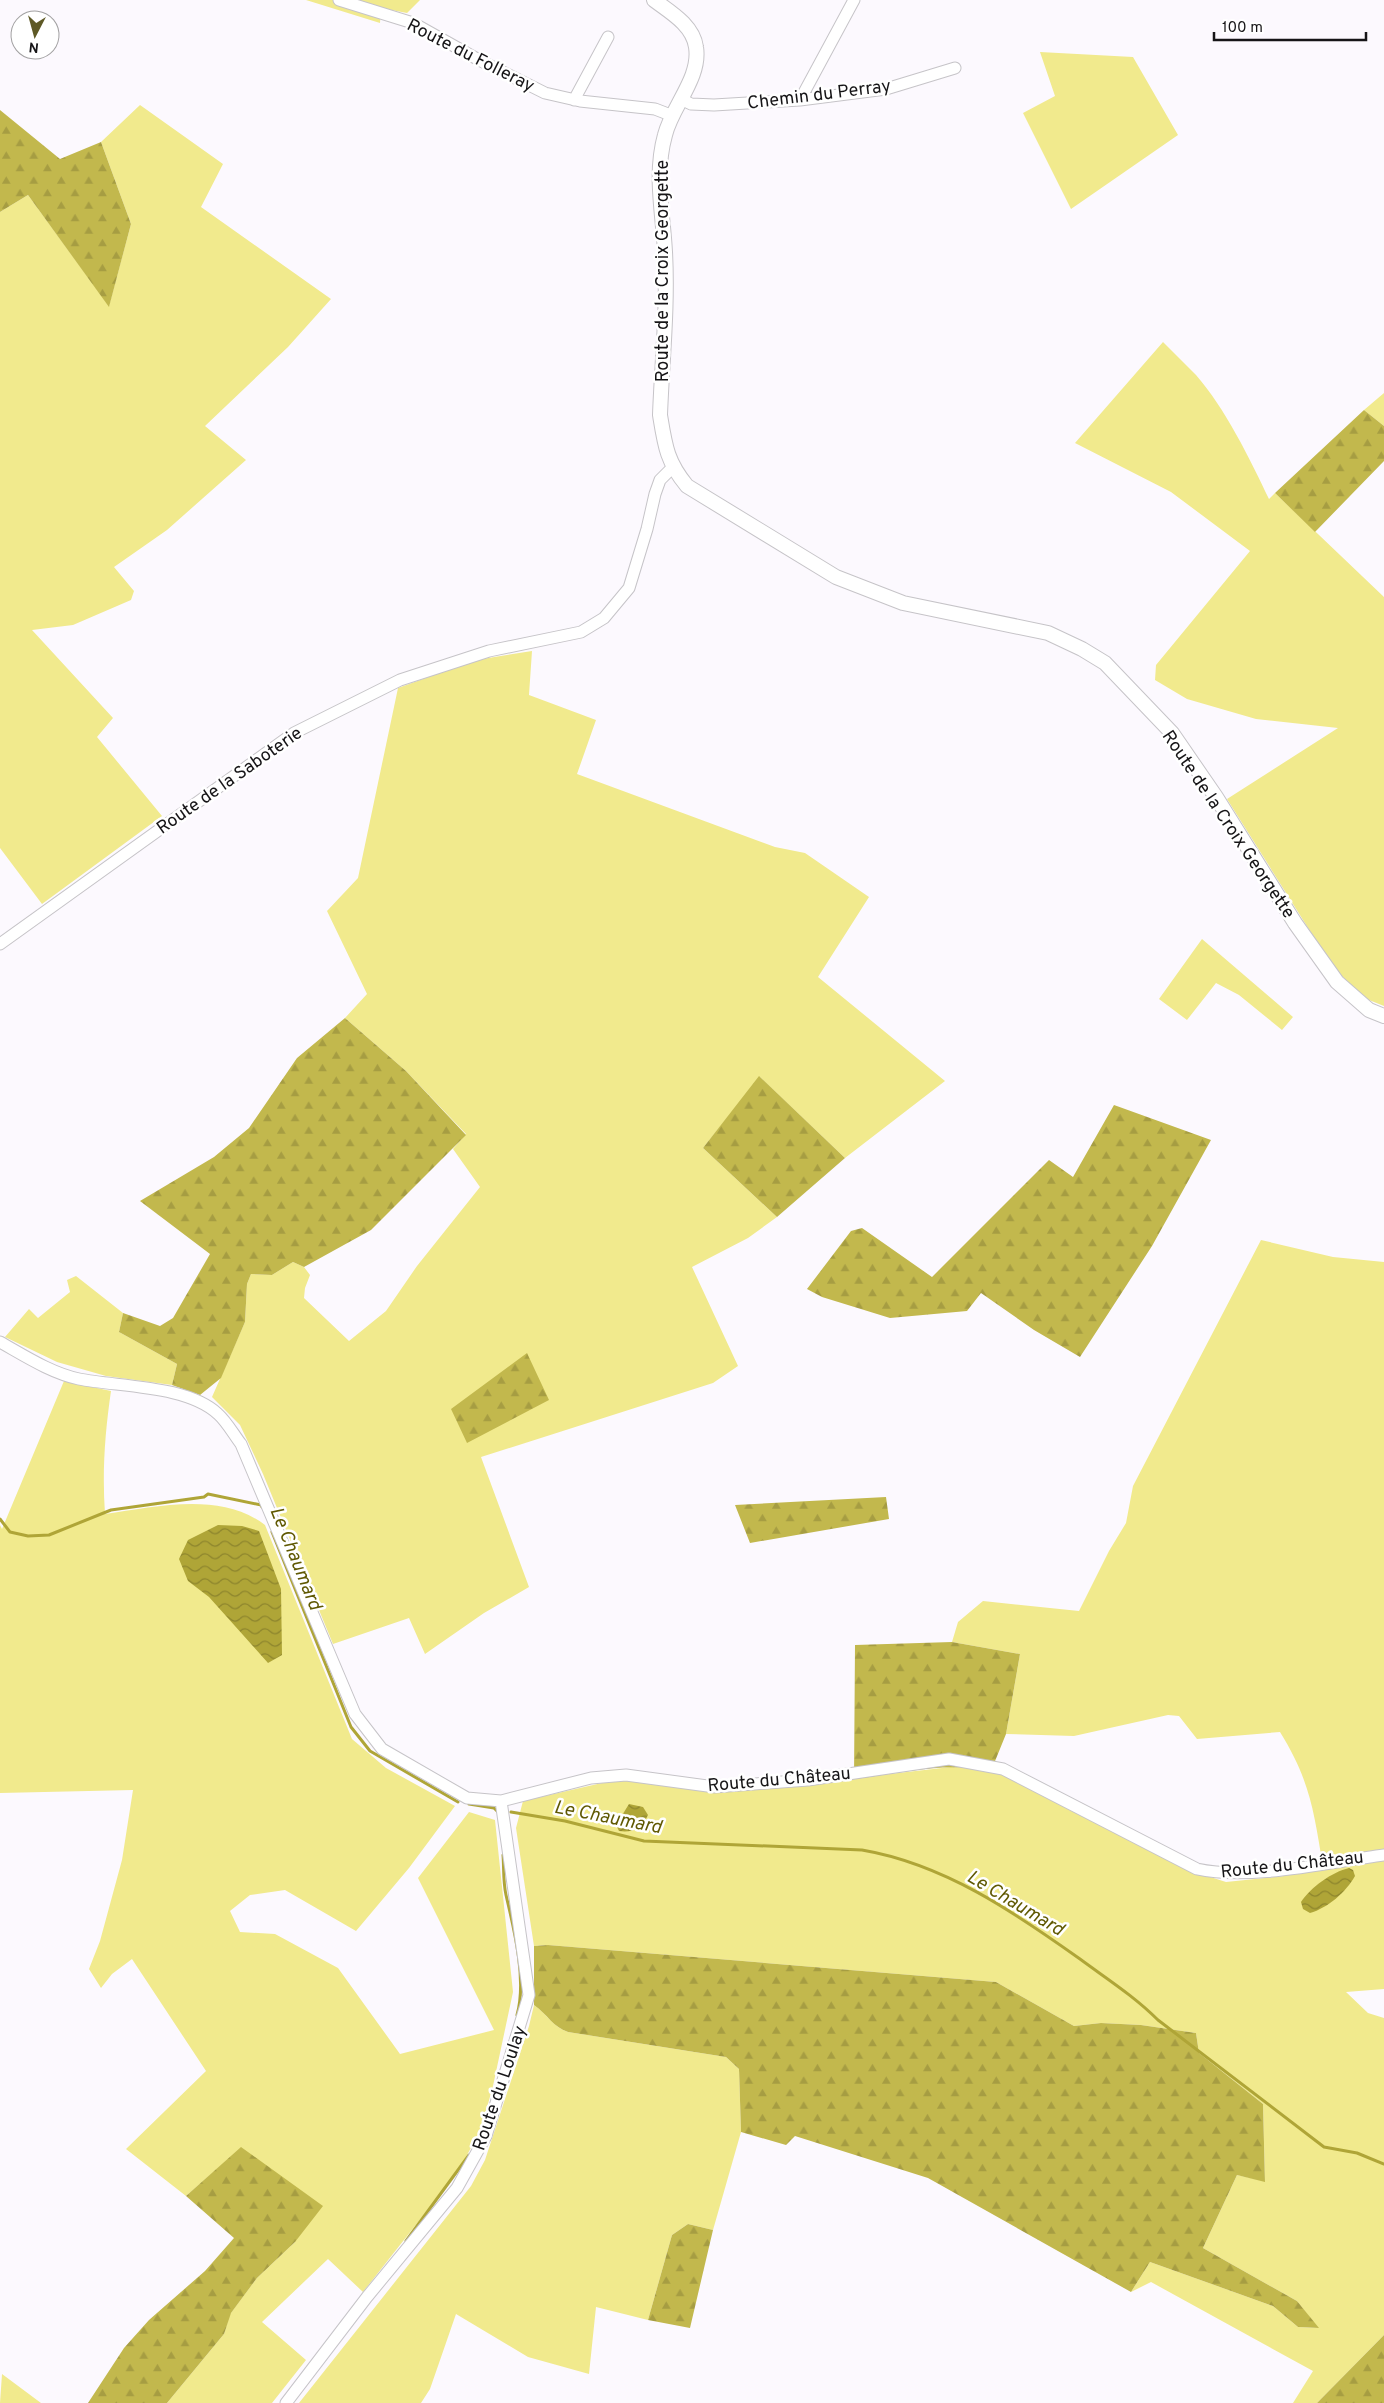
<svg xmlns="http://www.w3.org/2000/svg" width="1384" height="2403" viewBox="0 0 1384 2403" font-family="Overpass,sans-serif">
<defs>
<pattern id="forest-firs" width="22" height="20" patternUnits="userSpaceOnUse" patternTransform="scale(1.25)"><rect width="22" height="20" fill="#c2b84d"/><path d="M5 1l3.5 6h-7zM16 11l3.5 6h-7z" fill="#a69d42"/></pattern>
<pattern id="water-waves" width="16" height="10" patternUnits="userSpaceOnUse" patternTransform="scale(1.25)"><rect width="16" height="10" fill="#afa537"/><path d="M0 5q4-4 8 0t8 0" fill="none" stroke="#8d852d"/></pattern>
</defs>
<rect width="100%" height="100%" fill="#fcf9fe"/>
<path fill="#f1ea8d" d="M306,0h114l-13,13 -26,-5 -1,15z
M1040,52l93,5 45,78 -107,74 -48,-96 32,-17z
M140,105l83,59 -22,43 130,92 -43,48 -83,79 41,34 -79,70 -53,37 20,24 -3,9 -58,25 -41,5 81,88 -16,19 65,79 -120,88 -42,-56v-636l28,-17 81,111 22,-82 -30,-82z
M1163,342c11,11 22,22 33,33 29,33 54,84 73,124l6,-6 109,104v409l-20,-8 -32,-32 -105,-167 111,-71 -82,-9 -69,-20 -32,-19 1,-15 94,-114 -79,-59 -96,-49z
M1384,393v33l-20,-16z
M532,651l-3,44 67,25 -19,54 198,73 30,6 64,44 -51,80 127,104 -100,77 -85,-81 -57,71 74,69 -29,21 -56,29 46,99 -25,17 -232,74 48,130 -45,26 -59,41 -16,-36 -76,26 -70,-170 -23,-49 -28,-28 33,-75 2,-38 4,-10 21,1 21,-13 11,5 6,8 -5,13 -1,10 45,43 37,-30 31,-45 63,-79 -27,-38 13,-15 -60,-63 -61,-53 22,-24 -40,-83 31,-33 40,-190 78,-28z
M1202,939l91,78 -11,13 -43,-35 -23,-12 -29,37 -28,-21z
M1261,1240l72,17 51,5v727l-38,3 22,21 16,5v317l-67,68h-24l20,-32 -162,-89 -20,10 19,-30 123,44 25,21 20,1 -21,-27 -94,-53 34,-73 28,6 -2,-77 -64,-51 -3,-20 -55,-8 -40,-2 -27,3 -78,-44 -448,-37 -14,1 -18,-118 7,-27 92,-21 124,11 212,-24 25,1 27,6 182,95 41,13 58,-6 39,-9c-9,-55 -13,-87 -43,-135l-83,7 -18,-23 -11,-1 -94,21 -68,-2 14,-80 -68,-12 6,-20 25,-21 96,10 30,-60 17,-28 7,-37z
M76,1276l47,37 -4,19 58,32 -5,21 -66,-9 -49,-14 -52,-25 24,-28 9,9 32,-26 -3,-12z
M64,1381l47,10c-6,41 -9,81 -6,123 51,-7 115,-23 160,11l87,214 34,29 69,38 -46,62 -53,63 -71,-41 -35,5 -20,16 10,21 35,2 63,34 62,86 94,-24 -76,-152 51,-66 26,8 18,172 -20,94 -12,43 -22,41 -96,122 -35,-33 -66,63 44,38 -34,43h-105l57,-69 6,-20 27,-36 38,-36 -54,-94 -55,48 -60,-47 80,-78 -74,-112 -20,15 -11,14 -12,-19 11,-28 22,-81 11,-70 -133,3v-268l2,4z
M534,2005c13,9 19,22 34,27l158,25 13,12 2,63 -28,98 -25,-6 -16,11 -24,85 -52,-13 -7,67 -61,-17 -72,-43 -26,75 -9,14h-122l172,-217 14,-26 44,-134z
M2,2374l39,29h-41z"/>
<path fill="url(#forest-firs)" d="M0,110l60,49 41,-17 30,82 -22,83 -81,-112 -28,17z
M1364,410l20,16v35l-69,71 -40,-39z
M345,1018l61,53 60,64 -95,95 -67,37 -11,-5 -21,13 -21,-1 -4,10 -2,38 -24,56 -21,17 -28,-10 5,-21 -58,-32 4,-19 37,13 13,-8 37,-64 -70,-53 74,-44 35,-29 48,-70z
M759,1076l86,82 -68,59 -74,-69z
M1114,1105l97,35 -59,106 -72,111 -46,-27 -53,-37 -14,18 -77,7 -68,-21 -15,-8 44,-58 11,-3 70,49 117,-117 24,17z
M527,1353l22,47 -82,43 -16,-34z
M886,1497l3,22 -139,24 -15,-38z
M952,1642l68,12 -14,80 -15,37c-43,-10 -93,3 -137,8l1,-134z
M548,1945l448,37 78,44 27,-3 40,2 55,8 3,20 64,51 2,78 -28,-7 -34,73 94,53 22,27 -21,-1 -25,-21 -123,-44 -19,30 -203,-114 -133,-42 -9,9 -45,-13 -2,-63 -13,-12 -158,-25c-15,-5 -20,-17 -34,-27v-59z
M241,2147l82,59 -28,36 -38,36 -26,35 -7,21 -57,69h-79l36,-55 25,-28 56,-49 29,-33 -48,-42z
M688,2224l25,6 -23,98 -42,-8 24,-85z
M1384,2335v68h-67z"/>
<path fill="url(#water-waves)" d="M218,1525l24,1 17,5 22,58 1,66 -14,8 -59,-66 -21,-16 -9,-22 9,-19z
M629,1804l14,3 5,8c-6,13 -15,18 -29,16l-3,-6z
M1349,1868l4,2 2,6c-9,16 -27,32 -45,37l-7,-4 -2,-7c10,-15 31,-30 48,-34z"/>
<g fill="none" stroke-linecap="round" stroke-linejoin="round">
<path stroke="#afa537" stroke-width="3" d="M0,1519l10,13 18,4 21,-1 62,-25 93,-13 4,-3 53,11 1,2
M272,1532l79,195 19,24 88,51
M469,1804l25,4 5,5
M511,1812l54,9 79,20 218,9c82,14 152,62 218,109 27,20 54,37 78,61l166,127 33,6 27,11
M503,1855c1,13 0,27 3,40 8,34 21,85 11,120
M479,2139l6,-18
M406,2241l63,-86"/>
<defs>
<path id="minor" d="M339,0l74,23 66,37 66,33 35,8 75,8 18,7
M681,99l10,5 23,1 86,-5 86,-11 69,-21
M574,100l34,-63
M800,100l54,-100
M0,944l294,-211 106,-53 89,-29 92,-19 23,-14 25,-30 18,-59 8,-35 5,-14 12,-12
M0,1342c25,14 51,31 79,37 40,8 108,6 139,35 9,8 16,21 23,30l114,270 27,35 85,49 34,3 90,-23 35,-3 89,12 93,-7 141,-21 54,10 194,100c54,12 132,-7 187,-14
M286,2403l81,-106 90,-109 29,-52 43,-141 -28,-194"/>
<path id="tertiary" d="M654,0c16,12 39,25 42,47 5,31 -24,59 -31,88 -11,39 -2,78 0,117 3,54 -3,109 -5,163 5,31 7,47 27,71l149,91 67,26 145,30 34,16 23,14 67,70 44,64 79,126 42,59 32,28 15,6"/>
</defs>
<use href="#minor" stroke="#c6c4c8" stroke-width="13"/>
<use href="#tertiary" stroke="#c6c4c8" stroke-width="16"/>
<use href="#minor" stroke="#fff" stroke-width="11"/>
<use href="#tertiary" stroke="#fff" stroke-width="14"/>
</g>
<g text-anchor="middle" stroke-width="5" stroke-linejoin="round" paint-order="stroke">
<g font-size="18" fill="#161517" stroke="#fff">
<text transform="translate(471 55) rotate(27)" y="6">Route du Folleray</text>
<text transform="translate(819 94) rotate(-7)" y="6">Chemin du Perray</text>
<text transform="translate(662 271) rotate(-90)" y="6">Route de la Croix Georgette</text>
<text transform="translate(229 780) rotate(-35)" y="6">Route de la Saboterie</text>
<text transform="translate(1229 824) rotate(56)" y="6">Route de la Croix Georgette</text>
<text transform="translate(779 1779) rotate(-5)" y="6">Route du Château</text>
<text transform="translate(1292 1864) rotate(-6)" y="6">Route du Château</text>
<text transform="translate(499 2088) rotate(-71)" y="6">Route du Loulay</text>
</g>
<g font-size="19" font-style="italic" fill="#605903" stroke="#fff">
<text transform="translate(297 1558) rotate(68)" y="7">Le Chaumard</text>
<text transform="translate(608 1816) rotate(11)" y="7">Le Chaumard</text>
<text transform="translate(1016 1902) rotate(31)" y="7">Le Chaumard</text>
</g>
</g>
<g transform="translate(35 35) rotate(186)"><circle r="24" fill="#ffffff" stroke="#a2a1a2"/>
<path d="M0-4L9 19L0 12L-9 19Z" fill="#5e5926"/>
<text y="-8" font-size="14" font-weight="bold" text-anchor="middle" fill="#161517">N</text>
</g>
<path d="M1214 32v8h152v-8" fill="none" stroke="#161517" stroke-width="2.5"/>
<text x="1222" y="32" font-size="15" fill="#161517" stroke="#ffffff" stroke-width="4" paint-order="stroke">100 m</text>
</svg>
